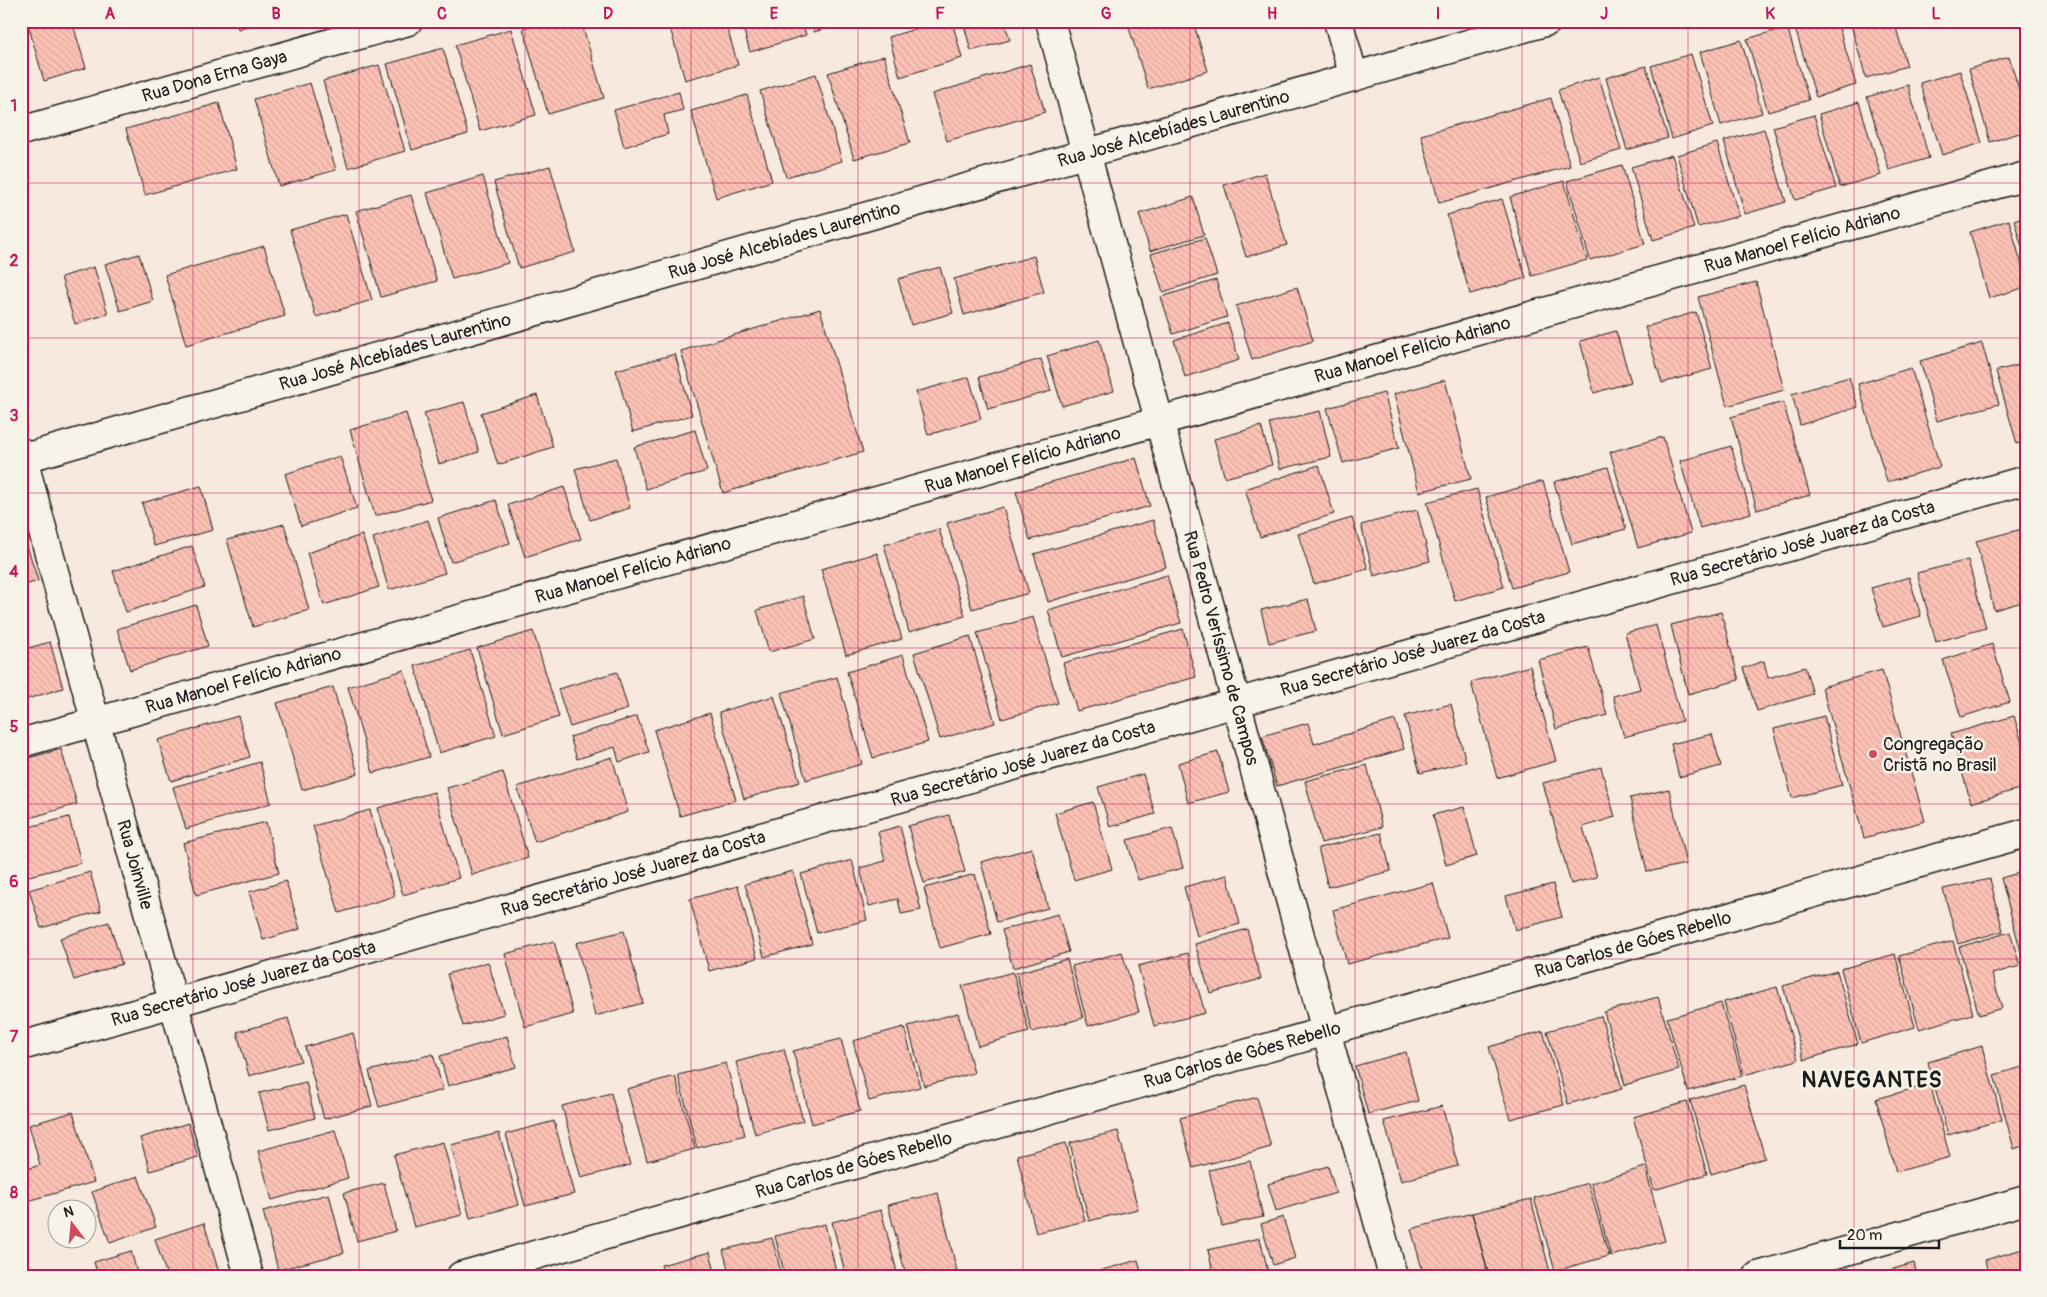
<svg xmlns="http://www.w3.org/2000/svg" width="2047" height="1297" viewBox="0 0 2047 1297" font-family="Pangolin,sans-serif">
<defs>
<pattern id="building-back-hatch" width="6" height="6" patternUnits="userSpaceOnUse" patternTransform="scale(1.25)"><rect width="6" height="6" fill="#fdc2b6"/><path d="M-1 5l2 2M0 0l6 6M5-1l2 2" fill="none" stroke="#d8a69c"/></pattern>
</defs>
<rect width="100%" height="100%" fill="#f8e9de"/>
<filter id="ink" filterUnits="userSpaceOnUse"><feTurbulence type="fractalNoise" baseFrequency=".02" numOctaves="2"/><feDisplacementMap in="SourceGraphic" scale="10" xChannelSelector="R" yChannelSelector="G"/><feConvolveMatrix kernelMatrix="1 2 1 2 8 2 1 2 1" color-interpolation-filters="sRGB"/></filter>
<g filter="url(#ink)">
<path fill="url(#building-back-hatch)" stroke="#1c1c1c" d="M35,21h37l14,47 -42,13 -16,-57z
M236,21h27l-25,8z
M547,21h34l23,77 -56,16 -25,-86z
M668,21h57l13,44 -53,15z
M741,21h61l4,14 -56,17z
M811,21h38l-35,11z
M941,21h11l10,37 -62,19 -11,-40z
M963,21h41l6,19 -39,11z
M1127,21h66l15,50 -60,18z
M1806,21h31l19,64 -40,12 -22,-72z
M1850,21h44l13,45 -41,12z
M1787,27l22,73 -41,12 -21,-73z
M511,29l25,86 -56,16 -25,-86z
M1741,40l21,73 -41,12 -21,-73z
M443,48l25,86 -56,16 -25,-86z
M1691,54l22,72 -41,13 -21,-73z
M884,56l26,87 -56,16 -26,-86z
M2009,57l17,55v19l-36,11 -21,-73z
M1030,64l15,48 -98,29 -15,-47z
M379,65l26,86 -57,17 -25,-87z
M1646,66l22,72 -41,12 -21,-72z
M1960,71l22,72 -40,12 -22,-72z
M816,74l26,87 -56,16 -26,-86z
M1599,77l22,73 -41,12 -22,-72z
M310,83l26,87 -57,16 -25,-87z
M1908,85l21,73 -40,12 -22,-73z
M679,92l4,18 -19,5 4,19 -44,13 -10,-37z
M747,95l25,86 -56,17 -25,-87z
M1551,98l19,68 -131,37 -18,-68z
M1859,102l22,73 -41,12 -21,-73z
M219,103l18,66 -92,26 -19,-66z
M1814,115l22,73 -41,12 -22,-73z
M1764,129l22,73 -41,12 -21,-73z
M1717,143l22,73 -41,11 -21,-72z
M1672,155l22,73 -41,12 -22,-73z
M1622,165l23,79 -55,16 -23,-79z
M550,166l25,86 -56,16 -25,-86z
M1265,173l22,72 -41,12 -22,-72z
M483,176l25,87 -56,16 -25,-86z
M1564,181l23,79 -55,16 -22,-79z
M411,195l26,86 -56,16 -25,-86z
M1193,197l11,38 -54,16 -11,-37z
M1502,199l24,79 -56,16 -23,-79z
M346,214l26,86 -56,17 -26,-87z
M2026,216v45l-12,-41z
M2009,220l17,60v7l-37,11 -19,-66z
M1205,238l12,37 -54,17 -12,-38z
M264,246l21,70 -99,29 -21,-70z
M139,254l14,47 -33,10 -15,-47z
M1034,256l10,36 -80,23 -10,-36z
M94,267l14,47 -33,10 -14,-47z
M940,267l13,46 -42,12 -13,-46z
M1216,280l11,37 -54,17 -12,-37z
M1756,282l28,108 -57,16 -29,-109z
M1297,287l16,54 -61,19 -16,-54z
M820,309l43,143 -140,41 -42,-142z
M1696,312l16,57 -50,14 -17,-56z
M1228,323l11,37 -54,17 -11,-37z
M1616,331l15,51 -37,11 -14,-52z
M1099,340l15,51 -52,15 -15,-50z
M1982,343l17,61 -62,17 -17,-60z
M675,354l17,61 -59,17 -17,-62z
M1041,359l10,32 -63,18 -9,-32z
M2026,363v78l-9,3 -21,-73z
M1911,368l29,99 -53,15 -29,-98z
M969,377l12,42 -53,16 -12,-43z
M1849,377l9,30 -58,18 -8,-31z
M1445,380l26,99 -52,13 -25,-98z
M1384,393l15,55 -56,15 -16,-55z
M537,395l16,52 -55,18 -17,-52z
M464,402l15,50 -40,12 -15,-51z
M1783,402l27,93 -53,15 -26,-93z
M1320,411l11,46 -51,12 -11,-46z
M406,413l25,87 -56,16 -25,-86z
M1261,426l11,39 -47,13 -11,-39z
M695,430l12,41 -61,18 -12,-42z
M1663,437l28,96 -53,15 -28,-96z
M1731,446l20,67 -51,15 -20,-67z
M340,456l17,52 -56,18 -16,-52z
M616,458l14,50 -40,12 -15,-51z
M1136,458l14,48 -120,34 -14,-48z
M1319,465l15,49 -74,23 -15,-48z
M1608,467l18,62 -54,15 -18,-62z
M1543,481l26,91 -57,16 -26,-91z
M201,486l12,44 -59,16 -12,-43z
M564,487l17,52 -56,18 -17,-52z
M1477,489l27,98 -49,14 -28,-99z
M496,500l14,43 -59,19 -13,-44z
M1003,507l26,86 -57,16 -25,-86z
M1417,510l13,51 -56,15 -13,-51z
M1352,518l16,51 -54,15 -16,-50z
M428,520l17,53 -56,17 -16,-52z
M1153,520l13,47 -118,35 -14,-48z
M284,524l25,86 -56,17 -26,-87z
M2026,528v73l-32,9 -18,-69z
M939,529l26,87 -56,16 -25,-87z
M362,535l17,52 -55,18 -17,-52z
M25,539l13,42 -17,5v-46z
M192,546l13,41 -79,25 -13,-41z
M877,553l25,86 -56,16 -25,-86z
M1968,560l18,68 -50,14 -19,-69z
M1167,575l14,48 -119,34 -14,-47z
M1909,577l12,39 -38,11 -12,-39z
M803,596l12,43 -46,13 -12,-42z
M1308,599l8,32 -47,12 -8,-33z
M196,605l12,41 -78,24 -13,-41z
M1721,612l18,68 -51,14 -17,-69z
M1033,617l25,86 -56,16 -25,-86z
M1656,625l26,96 -58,16 -11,-41 27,-7 -15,-56z
M1183,629l13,48 -119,34 -14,-48z
M533,631l26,86 -56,17 -26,-86z
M970,636l25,87 -55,16 -26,-86z
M50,642l13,46 -42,13v-51z
M1992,644l18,58 -49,15 -18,-57z
M1588,647l19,68 -51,14 -18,-69z
M470,650l26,86 -57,17 -24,-87z
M903,655l25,87 -55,16 -26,-86z
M1764,661l4,17 37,-11 8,27 -56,17 -14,-43z
M1530,666l26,95 -59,17 -26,-96z
M404,670l25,87 -56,16 -25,-86z
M1882,670l43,151 -61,17 -42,-151z
M617,672l11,37 -58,18 -12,-38z
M837,677l25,87 -56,16 -25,-87z
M333,687l25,87 -56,16 -25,-87z
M774,696l26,86 -56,17 -25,-87z
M1451,704l15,58 -46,11 -15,-57z
M710,713l26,87 -56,16 -26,-86z
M238,716l12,41 -79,24 -13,-41z
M637,716l12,36 -30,10 -4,-15 -38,12 -7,-22z
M1824,716l18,69 -50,13 -18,-69z
M2014,716l12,41v30l-55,16 -20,-69z
M1395,720l9,29 -127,37 -15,-50 46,-13 6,21z
M1712,734l9,32 -42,11 -8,-33z
M61,749l16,55 -54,16 -2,-60z
M1218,752l11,40 -41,11 -10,-40z
M612,757l16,55 -93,30 -18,-55z
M260,762l11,41 -85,26 -13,-42z
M1367,765l15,62 -61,16 -16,-62z
M1601,767l14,50 -32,10 14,50 -26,7 -28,-101z
M503,772l25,86 -56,17 -25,-87z
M1143,774l12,40 -45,13 -12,-40z
M1669,789l17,75 -39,8 -17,-74z
M434,792l25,86 -56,17 -25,-87z
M1093,802l19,67 -38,11 -19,-67z
M1464,807l13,49 -31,9 -13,-50z
M370,810l25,86 -56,17 -26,-87z
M949,815l16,57 -41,11 -16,-57z
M69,817l12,46 -60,15v-49z
M266,822l13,51 -83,22 -13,-52z
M900,826l21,84 -20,4 -3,-15 -29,7 -9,-38 25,-7 -7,-29z
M1172,828l11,40 -45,12 -11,-40z
M1381,833l10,38 -63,16 -10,-39z
M1032,848l16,60 -51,14 -16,-60z
M852,860l15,60 -50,13 -16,-59z
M793,871l19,73 -48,13 -19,-73z
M2026,871v79l-5,2 -20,-74z
M90,872l11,39 -60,17 -12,-38z
M975,874l16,60 -51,14 -16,-60z
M1227,875l13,49 -43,12 -13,-49z
M1990,879l13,52 -45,13 -15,-55z
M286,881l14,48 -37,11 -14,-48z
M1433,883l15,55 -101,26 -14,-54z
M1553,884l9,33 -47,13 -9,-34z
M738,886l19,72 -48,13 -19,-72z
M1058,914l11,38 -56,16 -11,-38z
M109,922l13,42 -48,16 -14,-42z
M1247,929l14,50 -51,14 -15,-49z
M624,931l19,72 -48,13 -19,-73z
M2010,932l10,34 -28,8 10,34 -23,7 -20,-68z
M554,941l19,73 -48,13 -20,-73z
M1953,941l20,73 -54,15 -20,-73z
M1122,952l17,60 -51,14 -16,-60z
M1188,953l17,60 -51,13 -16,-60z
M1895,954l20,73 -54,16 -20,-74z
M1067,959l16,59 -51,14 -16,-59z
M488,962l16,52 -41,12 -16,-52z
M1837,971l21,73 -54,16 -21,-74z
M1013,972l16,60 -51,14 -16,-60z
M1777,987l21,73 -54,15 -20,-73z
M1658,997l21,73 -54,15 -21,-73z
M1721,1003l21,73 -54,15 -21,-73z
M958,1013l16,60 -50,13 -16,-60z
M1601,1016l21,73 -54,15 -21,-73z
M288,1018l13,43 -52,15 -12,-44z
M904,1027l16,60 -51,14 -16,-60z
M1543,1031l21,74 -54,14 -21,-72z
M353,1033l19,73 -48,13 -19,-72z
M507,1036l9,31 -68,19 -8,-30z
M841,1039l19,72 -48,13 -19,-73z
M1982,1046l20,74 -54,15 -20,-73z
M784,1049l19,72 -48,13 -19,-72z
M1406,1052l12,49 -50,13 -13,-48z
M433,1054l10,36 -64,17 -10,-36z
M726,1063l19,72 -48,13 -19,-73z
M2026,1066v79l-12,4 -20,-74z
M675,1076l20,73 -48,12 -20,-72z
M306,1082l9,36 -46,12 -10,-37z
M1930,1084l20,73 -54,15 -20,-73z
M1744,1085l21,73 -54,16 -21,-74z
M611,1093l19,72 -49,13 -19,-72z
M1257,1097l14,50 -78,21 -13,-50z
M1687,1102l20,72 -53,16 -21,-73z
M1442,1106l16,60 -57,15 -17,-60z
M73,1112l21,70 -73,21v-32l19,-6 -11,-40z
M554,1121l20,73 -49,12 -19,-72z
M188,1123l10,34 -48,14 -10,-33z
M335,1130l13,48 -76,22 -14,-49z
M1118,1131l20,78 -49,12 -19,-78z
M499,1133l20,72 -49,13 -19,-73z
M443,1142l19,73 -48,12 -20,-72z
M1066,1143l19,78 -49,12 -19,-78z
M1250,1161l13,56 -41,9 -13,-56z
M1328,1166l8,27 -60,18 -8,-27z
M1645,1167l20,74 -54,15 -20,-73z
M138,1176l18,51 -46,16 -18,-51z
M384,1183l12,48 -39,10 -13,-48z
M1588,1183l21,73 -54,15 -21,-73z
M938,1193l19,78 -18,5h-33l-18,-71z
M329,1194l15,59 -66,17 -15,-59z
M1531,1199l20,77h-62l-17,-63z
M881,1210l17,66h-52l-14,-54z
M1472,1213l17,63h-65l-13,-47z
M1283,1217l12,41 -22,7 -12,-41z
M204,1223l16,53h-53l-12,-37z
M825,1224l12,52h-52l-10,-40z
M772,1238l10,38h-52l-7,-26z
M1260,1238l9,38h-55l-6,-26z
M2026,1248v28h-37l-4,-16z
M131,1251l7,25h-40l-4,-14z
M710,1252l6,24h-52l-3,-11z
M25,1253l6,23h-10v-22z
M1138,1260l4,16h-46l-1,-4z
M1914,1263l3,13h-48z
M651,1269l2,7h-30z"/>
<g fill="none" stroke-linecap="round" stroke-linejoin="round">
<defs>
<g id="street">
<path id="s1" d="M1050,21l343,1255"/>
<path d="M1338,21l16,56"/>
<path id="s2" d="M21,131l387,-110"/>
<path id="s3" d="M21,452l228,824"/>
<path id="s4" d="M21,743l2005,-567"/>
<path id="s5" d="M21,1046l2005,-566"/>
<path id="s6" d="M461,1276l1565,-443"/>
<path d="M1758,1276l268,-76"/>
</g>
<g id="secondary">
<path id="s7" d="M21,459l1527,-438"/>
</g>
</defs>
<use href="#street" stroke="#1c1c1c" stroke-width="31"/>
<use href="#secondary" stroke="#1c1c1c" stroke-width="31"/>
<use href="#street" stroke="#f7f3e8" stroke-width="28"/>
<use href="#secondary" stroke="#f7f3e8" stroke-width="28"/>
</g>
</g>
<path fill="none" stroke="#c2185b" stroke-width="1" stroke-opacity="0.55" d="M193,21v1255M359,21v1255M525,21v1255M691,21v1255M858,21v1255M1023,21v1255M1190,21v1255M1355,21v1255M1522,21v1255M1688,21v1255M1854,21v1255M21,183h2005M21,338h2005M21,493h2005M21,648h2005M21,804h2005M21,959h2005M21,1114h2005"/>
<circle fill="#d1495b" stroke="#f7f3e8" stroke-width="2" cx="1873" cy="754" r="5"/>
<g text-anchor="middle" stroke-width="5" stroke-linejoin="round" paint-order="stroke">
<g font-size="18" fill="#1c1c1c" stroke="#f7f3e8">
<text dy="6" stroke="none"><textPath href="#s2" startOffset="201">Rua Dona Erna Gaya</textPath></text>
<text dy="6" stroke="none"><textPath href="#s7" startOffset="1199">Rua José Alcebíades Laurentino</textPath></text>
<text dy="6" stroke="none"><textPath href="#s4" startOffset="1851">Rua Manoel Felício Adriano</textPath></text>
<text dy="6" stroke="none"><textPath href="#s7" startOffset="794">Rua José Alcebíades Laurentino</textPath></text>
<text dy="6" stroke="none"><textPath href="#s4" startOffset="1446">Rua Manoel Felício Adriano</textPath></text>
<text dy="6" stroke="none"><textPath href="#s7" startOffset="389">Rua José Alcebíades Laurentino</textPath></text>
<text dy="6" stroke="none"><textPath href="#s4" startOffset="1041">Rua Manoel Felício Adriano</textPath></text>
<text dy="6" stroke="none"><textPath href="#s5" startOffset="1851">Rua Secretário José Juarez da Costa</textPath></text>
<text dy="6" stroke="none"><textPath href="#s4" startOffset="636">Rua Manoel Felício Adriano</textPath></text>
<text dy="6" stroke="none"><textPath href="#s1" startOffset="650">Rua Pedro Veríssimo de Campos</textPath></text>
<text dy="6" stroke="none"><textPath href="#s5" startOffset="1446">Rua Secretário José Juarez da Costa</textPath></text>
<text dy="6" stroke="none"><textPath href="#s4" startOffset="231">Rua Manoel Felício Adriano</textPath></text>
<text dy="6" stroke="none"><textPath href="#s5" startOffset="1041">Rua Secretário José Juarez da Costa</textPath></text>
<text dy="6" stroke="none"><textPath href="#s3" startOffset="428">Rua Joinville</textPath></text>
<text dy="6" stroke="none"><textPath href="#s5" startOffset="636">Rua Secretário José Juarez da Costa</textPath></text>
<text dy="6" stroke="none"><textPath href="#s6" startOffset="1218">Rua Carlos de Góes Rebello</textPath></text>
<text dy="6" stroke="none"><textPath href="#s5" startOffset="231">Rua Secretário José Juarez da Costa</textPath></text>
<text dy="6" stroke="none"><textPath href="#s6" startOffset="812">Rua Carlos de Góes Rebello</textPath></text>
<text dy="6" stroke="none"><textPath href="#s6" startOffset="408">Rua Carlos de Góes Rebello</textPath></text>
</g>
<g font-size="18" fill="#1c1c1c" stroke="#f7f3e8" text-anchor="start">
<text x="1883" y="750">Congregação<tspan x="1883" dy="21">Cristã no Brasil</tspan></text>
</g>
<g font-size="22" font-weight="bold" letter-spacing="1" fill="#1c1c1c" stroke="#f7f3e8">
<text x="1872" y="1087">NAVEGANTES</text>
</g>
</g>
<rect width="2047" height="1297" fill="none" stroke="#f7f3e8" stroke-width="55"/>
<g transform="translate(72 1224) rotate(344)"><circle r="24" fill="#f7f3e8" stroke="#9f9d96"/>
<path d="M0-4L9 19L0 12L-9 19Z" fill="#d1495b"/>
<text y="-8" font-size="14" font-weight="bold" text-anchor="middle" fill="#1c1c1c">N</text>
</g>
<path d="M1840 1240v8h99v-8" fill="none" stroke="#1c1c1c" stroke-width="2.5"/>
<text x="1847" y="1240" font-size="15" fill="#1c1c1c" stroke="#f7f3e8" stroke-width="4" paint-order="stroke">20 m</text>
<rect x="28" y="28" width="1992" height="1242" fill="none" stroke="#c2185b" stroke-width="2"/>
<g font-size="16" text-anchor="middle" font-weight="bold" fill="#c2185b">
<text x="110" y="19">A</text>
<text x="276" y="19">B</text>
<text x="442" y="19">C</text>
<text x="608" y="19">D</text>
<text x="774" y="19">E</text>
<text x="940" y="19">F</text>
<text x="1106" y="19">G</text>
<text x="1272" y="19">H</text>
<text x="1438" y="19">I</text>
<text x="1604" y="19">J</text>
<text x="1770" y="19">K</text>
<text x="1936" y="19">L</text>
<text x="14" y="111">1</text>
<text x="14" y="266">2</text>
<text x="14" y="421">3</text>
<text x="14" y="577">4</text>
<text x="14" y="732">5</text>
<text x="14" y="887">6</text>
<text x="14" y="1042">7</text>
<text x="14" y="1198">8</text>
</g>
</svg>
